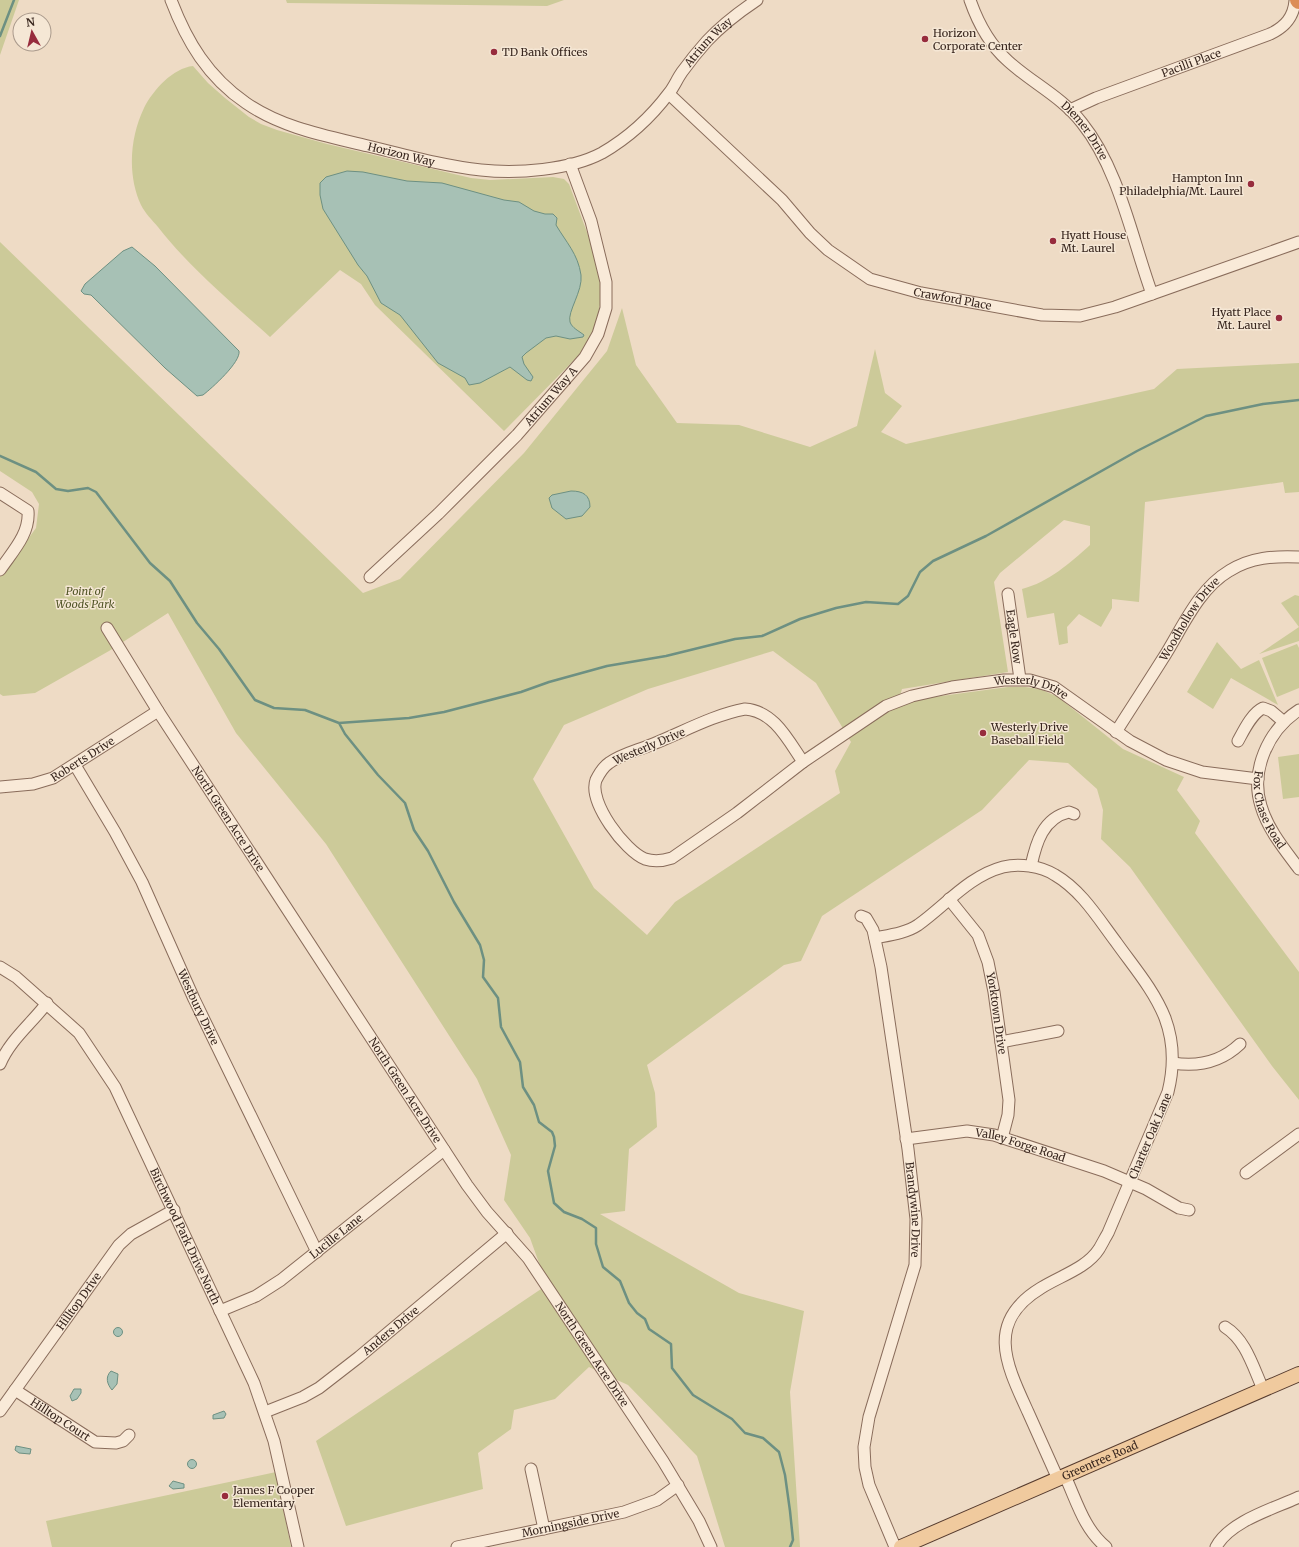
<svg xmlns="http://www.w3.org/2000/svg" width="1299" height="1547" viewBox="0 0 1299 1547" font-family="Merriweather,serif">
<rect width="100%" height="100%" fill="#eedbc5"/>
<path fill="#ccca99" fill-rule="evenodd" d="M0,0h19l-19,55z
M286,0h278l-17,6 -260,-3z
M193,66l15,17 17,15 24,19 12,7 16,6 50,14 144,34 19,2 63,-3 11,2 5,5 28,75 4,19 1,17 -6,29 -13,27 -79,80 -129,-126 -14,-21 -21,-14 -70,67c-39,-35 -80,-69 -112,-110 -6,-7 -13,-14 -17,-22 -14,-30 -11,-68 3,-97 9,-18 29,-40 49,-42z
M0,242l363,351 37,-14 124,-126 83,-102 15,-43 14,57 41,58 62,2 71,22 47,-21 18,-77 10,44 17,13 -21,26 25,12 248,-55 23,-20 122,-6v129l-14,1 -2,-11 -138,20 -6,100 -27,-3v9l-11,19 -22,-13 -12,13 1,16 -9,2 -5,-32 -27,5 -5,-29c27,-7 48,-26 68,-44v-19l-26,-6 -64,53 -6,9 14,90 -106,17 -3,10h20l89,-12h17l15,2 18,8 65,52 61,28 -7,13 23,31 -5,12 104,139v128l-27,-34 -142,-199 -29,-28 2,-29 -6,-21 -29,-26 -39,-3 -47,50 -160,106 -21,45 -17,4 -137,100 8,28 2,34 -28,22 -4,62 -25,3 139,79 65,18 -14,81 10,155h-75l-28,-91 -69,-71 -39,-18 -34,32 -41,11 -3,19 -33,24 5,36 -137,37 -30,-85 231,-156 -17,-47 -26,-38 7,-45 -34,-76 -151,-235 -90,-111 -68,-120 -59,38 -74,42 -32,3 -3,-2v-117l36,-49 3,-24 -7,-12 -32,-21zM773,651l43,32 35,59 -16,29 5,22 -165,109 -28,33 -53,-47 -61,-109 31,-54 84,-36z
M1295,595l4,1v45l-40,13 40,-27 -18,-24z
M1217,642l24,27 18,-9 19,45 -47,-27 -18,31 -26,-17z
M1297,644l2,4v40l-22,9 -15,-39z
M1299,754v43l-16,2 -5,-42z
M276,1472l15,75h-239l-6,-26z"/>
<path fill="#a7c1b5" stroke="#6d9082" d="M347,171l16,1 44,9 35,2 62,17 15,2 15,9 11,3h8l4,4 -1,7c10,17 22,29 25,50 2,16 -14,37 -11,47 2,6 9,9 14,13l-1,2 -13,2 -14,-3 -10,2 -20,15 -4,4 2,7 9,13 -2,4 -4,-1 -17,-13 -30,16 -11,2 -4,-7 -27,-15 -38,-48 -19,-12 -14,-27 -9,-11 -35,-56 -3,-14v-12l6,-6z
M132,247l23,19 84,85c2,11 -27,37 -36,44l-6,1 -32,-28 -74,-73 -7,-1 -3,-3 4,-7 38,-33z
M571,491c12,0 19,4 19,16l-8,9 -16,3 -14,-11 -3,-10 3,-3z
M113.5 1332a4.5 4.5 0 1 1 9 0a4.5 4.5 0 1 1-9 0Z
M111,1371l7,3 -1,10 -5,6c-5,-6 -7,-13 -1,-19z
M74,1389h7v4l-4,6 -5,2 -2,-5z
M224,1411l2,3 -2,4 -11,1v-4z
M16,1446l15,3 -1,5 -11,-1 -4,-3z
M187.5 1464a4.5 4.5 0 1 1 9 0a4.5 4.5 0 1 1-9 0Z
M173,1481l11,3v4l-11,1 -4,-3z"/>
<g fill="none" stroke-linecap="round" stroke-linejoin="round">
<path stroke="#6d9082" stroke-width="2.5" d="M0,36l14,-36
M0,456l36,16 20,17 12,2 20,-3 8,4 54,71 20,18 27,42 22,26 36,51 19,8 31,2 34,13 70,-5 35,-6 77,-20 28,-10 58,-16 59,-10 69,-17 27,-3 38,-17 36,-11 30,-6 32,2 10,-8 12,-24 13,-11 53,-25 151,-85 69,-35 57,-12 36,-4
M339,723l6,11 33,41 27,28 9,27 14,21 26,51 26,43 4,15 -1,17 15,21 3,29 19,35 3,25 11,18 5,17 13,10 2,5 1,9 -7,25 6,32 10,9 18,7 14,9v16l7,23 17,14 9,22 8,10 8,6 4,10 22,15 1,24 21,27 39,24 13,14 18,5 16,14 6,23 5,36 3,29 -3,7"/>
<defs>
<g id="minor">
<path id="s1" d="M171,0c16,42 37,77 75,103 36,25 81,33 122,43 37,9 75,20 113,24 36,4 89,0 121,-17 26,-15 49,-36 67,-60 5,-6 8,-14 13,-21 8,-11 16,-21 25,-31 15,-16 32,-29 50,-41"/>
<path id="s2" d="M970,0c8,23 20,45 38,61 24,22 54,36 74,62 37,46 50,116 70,171"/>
<path id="s3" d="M669,94l113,106 28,33 18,17 42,29 51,14 121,22 38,1 35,-9 184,-65"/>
<path id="s4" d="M1070,110l26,-12 174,-64c15,-7 24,-17 25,-34"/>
<path d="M0,493l28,18c2,23 -16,41 -28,59"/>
<path id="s5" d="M370,577l68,-63 79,-79 68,-78 13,-23 8,-26v-26l-15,-61 -21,-57"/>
<path id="s6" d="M1008,594l12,85"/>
<path id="s7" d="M107,628l51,83 309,474 20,27 41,46 135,203 36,60 12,26"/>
<path d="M745,709c29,2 43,31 58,53l-66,51 -65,45c-9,3 -18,4 -27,1 -20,-8 -57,-57 -49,-79 3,-6 7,-13 13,-17 12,-9 30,-13 44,-19 30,-12 60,-29 92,-35z"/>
<path id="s8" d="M1299,710c-31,20 -49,61 -38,96 7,24 24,44 38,63"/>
<path id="s9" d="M1116,732c15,-24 31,-48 46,-72 19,-29 35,-70 67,-89 22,-14 45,-15 70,-14"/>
<path d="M1238,741c6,-11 14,-28 25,-33l8,3 13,11"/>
<path id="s10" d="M803,762l83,-56 26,-10 40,-9 52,-7h26l24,7 76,54 36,19 36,12 56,7"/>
<path id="s11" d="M75,765l40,67 27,50 52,117 123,253"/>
<path id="s12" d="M0,787l33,-3 20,-6 105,-67"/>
<path d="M1031,866c5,-23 12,-48 38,-54l5,2"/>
<path id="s13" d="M949,899l29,36 10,27 6,30 15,108 -1,15 -6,23"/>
<path id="s14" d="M861,916l5,2 7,12 8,37 27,182 8,70 -1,46 -46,152 -5,30 1,20 4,18 26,62"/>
<path d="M875,938c15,-3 31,-5 43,-13 28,-20 51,-49 85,-58 16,-4 38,-1 52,8 26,15 43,43 61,67 17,24 38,48 49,76 9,24 9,50 3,74l-60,141c-3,5 -6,11 -9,16 -12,19 -39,27 -58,39 -56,34 -35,76 -13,124 10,22 20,45 30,67"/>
<path id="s15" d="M0,967l16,10 63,56 36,54 139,296 20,58 24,106"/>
<path d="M1001,1042l57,-11"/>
<path d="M1173,1063c25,4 48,-1 67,-19"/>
<path d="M0,1064c10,-24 31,-40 47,-61"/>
<path id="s16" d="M906,1139l61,-8 27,4 110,36 42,18 33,19 10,2"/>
<path d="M1246,1173l53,-39"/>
<path id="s17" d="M220,1311l36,-15 25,-16 163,-130"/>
<path d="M1225,1327c21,13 28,40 38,62"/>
<path id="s18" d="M15,1390l80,52 21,1 7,-2 6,-6"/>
<path id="s19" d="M0,1411l119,-166 12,-11 43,-24"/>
<path id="s20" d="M265,1412l38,-15 16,-9 40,-31 148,-124"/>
<path d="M531,1469l13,60"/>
<path d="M1065,1476c12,26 19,53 41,71"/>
<path id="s21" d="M457,1547l167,-35 33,-12 21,-15"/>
<path d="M1216,1547c14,-26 57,-38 83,-50"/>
</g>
<g id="major">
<path id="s22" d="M901,1547l398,-173"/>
</g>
<path id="highway" d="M1298,0l1,1"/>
</defs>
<use href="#minor" stroke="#896c5b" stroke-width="13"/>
<use href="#major" stroke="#573c2f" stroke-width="16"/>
<use href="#highway" stroke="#573c2f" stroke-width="18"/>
<use href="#minor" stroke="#f9ead8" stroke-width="11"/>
<use href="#major" stroke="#f0ca9e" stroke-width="14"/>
<use href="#highway" stroke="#dc8d57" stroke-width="16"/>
</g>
<g fill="#972c3d" stroke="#f5e7d5" stroke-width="1.5">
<circle cx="925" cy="39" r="4"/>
<circle cx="494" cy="52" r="4"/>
<circle cx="1251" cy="184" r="4"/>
<circle cx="1053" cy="241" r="4"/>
<circle cx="1279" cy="318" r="4"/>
<circle cx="983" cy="733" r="4"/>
<circle cx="225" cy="1496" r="4"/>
</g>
<g text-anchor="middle" stroke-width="3" stroke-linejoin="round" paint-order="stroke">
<g font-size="11" fill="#39271f" stroke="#f5e7d5" text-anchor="start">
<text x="933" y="37">Horizon<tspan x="933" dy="13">Corporate Center</tspan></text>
<text x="502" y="56">TD Bank Offices</text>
<text x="1243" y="182" text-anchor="end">Hampton Inn<tspan x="1243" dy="13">Philadelphia/Mt. Laurel</tspan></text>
<text x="1061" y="239">Hyatt House<tspan x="1061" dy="13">Mt. Laurel</tspan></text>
<text x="1271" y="316" text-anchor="end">Hyatt Place<tspan x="1271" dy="13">Mt. Laurel</tspan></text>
<text x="991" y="731">Westerly Drive<tspan x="991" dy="13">Baseball Field</tspan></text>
<text x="233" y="1494">James F Cooper<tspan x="233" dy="13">Elementary</tspan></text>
</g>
<g font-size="11" fill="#39271f" stroke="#f5e7d5">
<text dy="4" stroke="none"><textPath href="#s1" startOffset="654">Atrium Way</textPath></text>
<text dy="4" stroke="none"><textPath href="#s4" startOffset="130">Pacilli Place</textPath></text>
<text dy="4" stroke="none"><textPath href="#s2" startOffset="177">Diemer Drive</textPath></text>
<text dy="4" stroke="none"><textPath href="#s1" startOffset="294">Horizon Way</textPath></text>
<text dy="4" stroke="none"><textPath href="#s3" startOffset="359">Crawford Place</textPath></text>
<text dy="4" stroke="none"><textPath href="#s5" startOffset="256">Atrium Way A</textPath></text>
<text dy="4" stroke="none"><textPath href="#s9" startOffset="135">Woodhollow Drive</textPath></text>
<text dy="4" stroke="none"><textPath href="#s6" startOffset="43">Eagle Row</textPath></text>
<text dy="4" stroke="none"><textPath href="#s10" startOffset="250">Westerly Drive</textPath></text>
<text transform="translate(649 746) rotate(-23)" y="4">Westerly Drive</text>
<text dy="4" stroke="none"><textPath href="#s12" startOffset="89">Roberts Drive</textPath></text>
<text dy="4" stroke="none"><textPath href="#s8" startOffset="116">Fox Chase Road</textPath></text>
<text dy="4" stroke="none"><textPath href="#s7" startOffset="226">North Green Acre Drive</textPath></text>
<text dy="4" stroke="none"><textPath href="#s11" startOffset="272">Westbury Drive</textPath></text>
<text dy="4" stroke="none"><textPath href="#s13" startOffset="127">Yorktown Drive</textPath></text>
<text dy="4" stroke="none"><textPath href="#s7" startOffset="550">North Green Acre Drive</textPath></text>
<text transform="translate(1150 1136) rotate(-67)" y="4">Charter Oak Lane</text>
<text dy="4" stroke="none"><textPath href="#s16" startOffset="117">Valley Forge Road</textPath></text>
<text dy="4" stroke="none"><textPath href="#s14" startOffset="302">Brandywine Drive</textPath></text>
<text dy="4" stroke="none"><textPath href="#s15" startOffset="333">Birchwood Park Drive North</textPath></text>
<text dy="4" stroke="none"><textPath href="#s17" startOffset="139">Lucille Lane</textPath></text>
<text dy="4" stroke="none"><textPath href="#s19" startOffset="135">Hilltop Drive</textPath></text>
<text dy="4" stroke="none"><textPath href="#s20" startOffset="151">Anders Drive</textPath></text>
<text dy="4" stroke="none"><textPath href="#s7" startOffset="874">North Green Acre Drive</textPath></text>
<text dy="4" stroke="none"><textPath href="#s18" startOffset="54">Hilltop Court</textPath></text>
<text dy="4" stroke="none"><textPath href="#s22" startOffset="217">Greentree Road</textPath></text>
<text dy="4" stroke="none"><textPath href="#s21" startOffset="116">Morningside Drive</textPath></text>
</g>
<g font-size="11" font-style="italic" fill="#515526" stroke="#f5e7d5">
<text x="85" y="595">Point of<tspan x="85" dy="13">Woods Park</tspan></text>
</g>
</g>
<g transform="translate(32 32) rotate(352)"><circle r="19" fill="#f5e7d5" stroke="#aa9a8c"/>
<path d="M0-3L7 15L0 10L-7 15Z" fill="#972c3d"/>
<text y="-6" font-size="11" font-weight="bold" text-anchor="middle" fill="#39271f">N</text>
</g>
</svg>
